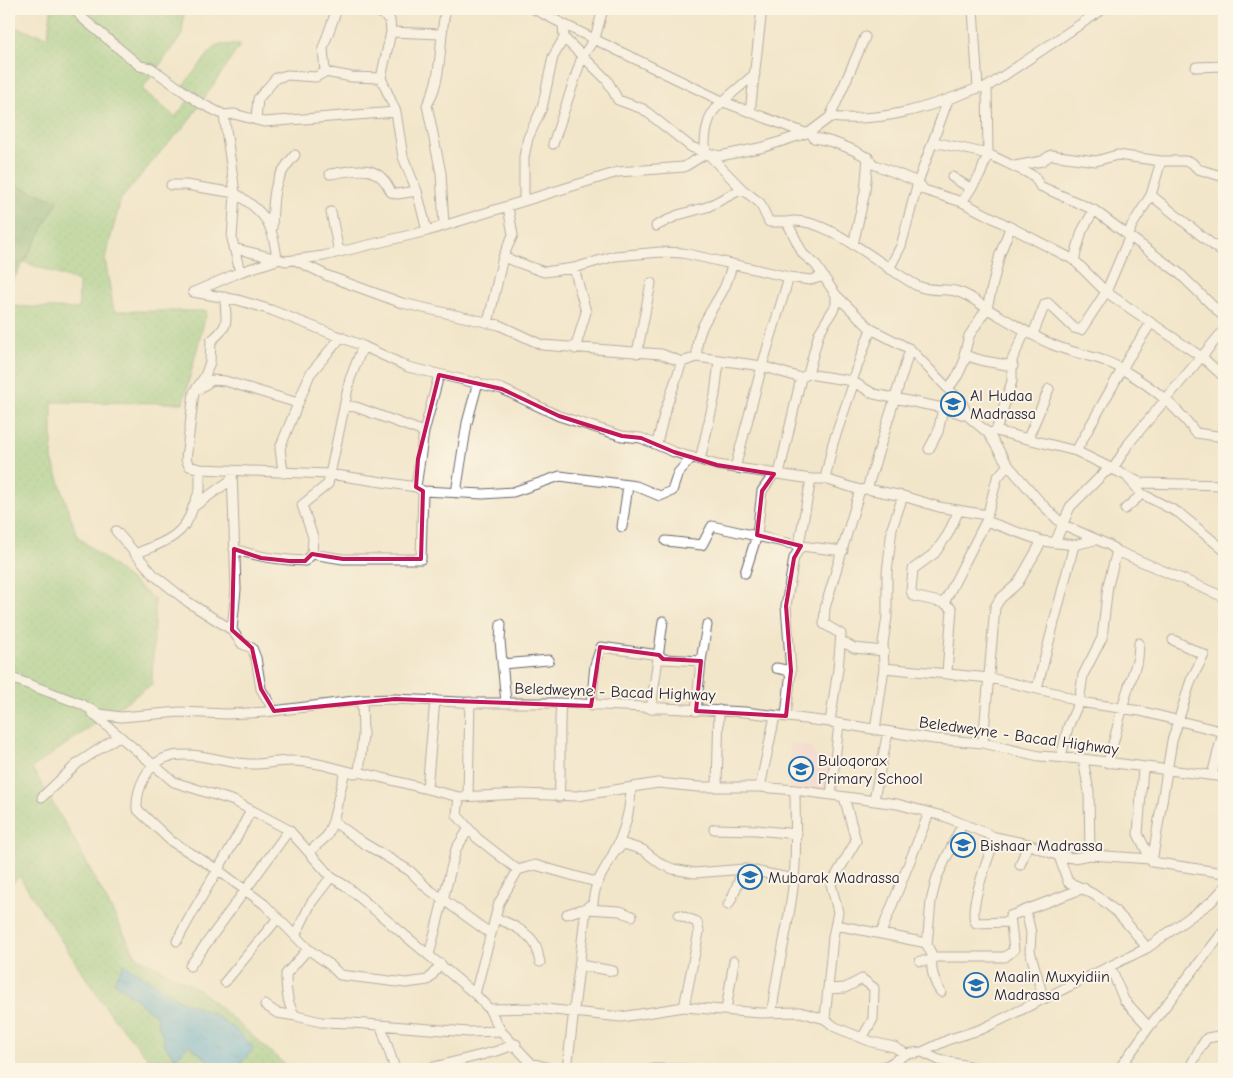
<svg xmlns="http://www.w3.org/2000/svg" width="1233" height="1078" viewBox="0 0 1233 1078" font-family="'Comic Neue',sans-serif">
<defs>
<pattern id="grass-dots" width="8" height="8" patternUnits="userSpaceOnUse" patternTransform="scale(1.25)"><rect width="8" height="8" fill="#90ca7d"/><path d="M2 2h.1M6 6h.1" fill="none" stroke="#7cad6d" stroke-width="1.8" stroke-linecap="round"/></pattern>
<pattern id="forest-crowns" width="20" height="18" patternUnits="userSpaceOnUse" patternTransform="scale(1.25)"><rect width="20" height="18" fill="#74ae6c"/><path d="M2 6a3 3 0 1 1 6 0M12 15a3 3 0 1 1 6 0" fill="none" stroke="#5f8d5a"/></pattern>
<pattern id="water-ripples" width="26" height="14" patternUnits="userSpaceOnUse" patternTransform="scale(1.25)"><rect width="26" height="14" fill="#58afd5"/><path d="M2 4q2-2 4 0t4 0M15 11q2-2 4 0t4 0" fill="none" stroke="#488eae"/></pattern>
</defs>
<rect width="100%" height="100%" fill="#fcf5e5"/>
<filter id="ink" filterUnits="userSpaceOnUse"><feTurbulence type="fractalNoise" baseFrequency=".02" numOctaves="2"/><feDisplacementMap in="SourceGraphic" scale="10" xChannelSelector="R" yChannelSelector="G"/><feConvolveMatrix kernelMatrix="1 2 1 2 8 2 1 2 1" color-interpolation-filters="sRGB"/></filter>
<filter id="wash" filterUnits="userSpaceOnUse"><feTurbulence type="fractalNoise" baseFrequency=".0096" numOctaves="4" result="noise"/><feDisplacementMap in="SourceGraphic" scale="20" xChannelSelector="R" yChannelSelector="G"/><feGaussianBlur stdDeviation="1.12" result="paint"/><feColorMatrix in="noise" values="0 0 0 0 0 0 0 0 0 0 0 0 0 0 0 0 0 1.4 0 .05"/><feComposite in="paint" operator="in"/></filter>
<g filter="url(#wash)">
<rect width="100%" height="100%" fill="#f2e6ca"/>
<path fill="#f6cfd6" d="M794,744l17,3 3,8 17,5 -4,32h-18l-21,-5 2,-42z"/>
<path fill="url(#grass-dots)" stroke="#59765c" d="M51,9h136l-3,3 -2,23 -40,54 33,28 16,-20 -9,-10 34,-42 25,-1 -55,81 -24,25 -41,49 -16,60 9,52h93l-24,92 -131,-1v57l25,77 78,64 -3,84 -120,84 42,71 62,117 64,34 90,79h-55l19,-21 -40,-34 -33,-13 -57,-37 -10,17 42,35 10,31 9,11 13,-14 29,25h-60l-50,-59 -88,-134 -10,11v-464l5,-5 -5,-7v-105l70,3v-27l-55,-20 34,-61 -49,-18v-157l39,11z"/>
<path fill="url(#forest-crowns)" stroke="#4b6854" d="M9,183l49,18 -49,87z"/>
<path fill="url(#water-ripples)" stroke="#3d6888" d="M124,964l57,37 33,13 22,16 18,18 -19,21h-18l-28,-25 -13,14 -10,-11 -10,-31 -42,-35z"/>
</g>
<g filter="url(#ink)">
<g fill="none" stroke-linecap="round" stroke-linejoin="round">
<defs>
<path id="minor" d="M75,9l6,8 59,49 11,2 49,35 24,12 10,-1 30,8 132,-10
M375,9l15,11 1,12
M534,9l29,15 1,14 43,42 11,20 25,9 48,38 16,6 35,36 18,14 9,19h18l16,32 12,10 21,31 35,34 39,20 52,54 6,13 20,17 20,32 33,38 21,21 47,21 8,6 107,46
M973,9l5,79
M563,24l161,78 81,31
M1196,67l28,-1
M325,72l-2,-24 14,-39
M381,78l15,34 7,45 14,34 10,40
M750,112l12,-103
M224,115l11,78c31,20 38,30 42,67
M830,117l35,-80
M256,119l2,-20 18,-21 11,-3 29,2 9,-5 27,5 29,1 10,-46 50,2
M810,132l4,6c15,2 50,13 59,26l45,18 6,8 38,12 112,58 32,32 97,66 21,19
M934,142l54,12 46,22 6,10 54,24 85,63 45,44
M553,144l29,-87 13,-19 8,-29
M707,153c-5,-10 1,-38 9,-45 12,-12 26,-23 39,-34
M1015,166l27,-5 9,-6 45,6 21,-6 44,6h22l8,1 7,7 26,8
M330,174c27,-4 48,-12 61,18l6,2 20,-3
M952,177l18,11
M171,185h15l49,8 -3,46 8,33
M1151,195l73,59
M524,201v-44l4,-19 14,-30 11,-51 11,-19
M962,202l18,-27 8,-21 -1,-67
M331,212l8,40
M787,222c37,-9 97,47 131,64 12,6 25,2 37,5 15,3 29,17 43,24 18,10 34,21 53,29 24,11 52,12 74,27 30,18 50,34 71,62l28,4
M444,226l-3,-53 -14,-68c17,-29 11,-65 19,-96
M656,226l22,-11 29,-8 35,-18
M272,228c2,-35 -1,-46 23,-73
M1010,228l-10,26 -13,54 -18,28 -5,19 20,6 29,5
M853,245l12,-53 3,-35
M233,248l53,13 37,-5 104,-25 191,-59 66,-5 23,-14 13,3 44,-9 46,-15 20,-15c53,6 100,-10 148,-29l9,-1 116,-78
M503,257l41,15 30,-4 41,-12 46,-4 22,1 106,24 21,3 12,-3
M295,260l33,16 74,27 97,22 43,20 119,9 21,8 15,-5 65,9 39,12 7,-4 44,7 22,13 69,14 25,8
M1074,260l8,-29 12,-21
M574,268l12,44 -11,37
M889,269l12,-23 17,-64 30,-82
M193,292l45,8 33,10 92,36 45,21 94,22 57,27 63,20 19,2 33,14 43,13 94,14h14l35,11 7,-1 36,7 36,11 48,8
M194,292l46,-20 37,-12
M488,323l15,-66 10,-22 -5,-28
M1033,334l12,-30 3,-1 26,25 7,2 25,-38 23,-54 2,-11 20,-32 10,-34
M637,353l14,-70
M697,357c-2,-27 13,-43 25,-65 5,-8 7,-18 10,-26
M808,374l11,-41 17,-28v-10
M852,381l19,-52
M199,389l13,-9 13,1 73,22
M948,389l10,-14 9,-20
M345,406l11,1 68,25
M996,431l16,-50v-21l13,-28
M988,433l8,-2 80,20 65,32 83,2
M1028,438l21,-49
M657,443l8,-32 17,-49
M929,449l9,-17 5,-24
M1076,451l53,-94 22,-34
M700,460l15,-65 4,-34
M735,468l27,-102 27,-89
M200,469l129,5 87,13 7,4 60,3 30,-2 47,-16 76,10 24,10 12,-5 6,-18 14,-16
M283,473l-3,-25 30,-74 31,-37
M779,474l22,-96
M1128,478l14,16 37,19 45,37
M825,479l8,-36 21,-61
M416,487l8,-55 15,-57
M867,489l43,-140
M456,493l11,-70 11,-41
M193,507l7,-17v-21l-11,-3 -3,-7 8,-67 11,-16 5,-14 1,-21c21,-18 14,-19 14,-44
M1125,509l17,-15
M986,521l56,20 32,4 21,-5
M622,527l6,-41
M116,531l38,44 34,27 44,28 10,14 10,4 4,10 5,31 13,22
M666,541l36,4 10,-19 89,20 42,5
M1055,543l15,-36 34,-34 9,-4 16,-26 95,-113
M799,544l12,-65
M234,549c24,8 46,11 71,12l7,-7 31,5h78l2,-68
M135,554c27,-11 50,-17 58,-47l38,-27
M312,554l1,-17 -11,-32 26,-21 22,-105 13,-33
M745,573l12,-38 5,-44 12,-17
M944,603l42,-82 11,-43 11,-13
M501,624l-1,17 6,61
M232,630l4,-41 -4,-119
M841,641l13,7 30,3
M502,664l47,-4
M776,668l15,3
M884,668l106,10 69,16 20,8 61,9 84,21
M947,672l5,-63 -8,-6 -31,-7 -2,-5 2,-22 22,-16 13,-19 11,-24
M9,677l72,27 18,10 22,3 59,-5 47,2 38,-2 97,-12 33,-1 86,4h80l184,9 85,10 104,17 49,4 56,13 44,3 141,18
M1037,688l37,-143
M591,706l4,-41 6,-18 58,8 4,4 38,2 6,-36
M651,709l12,-88
M696,711l5,-50
M92,713l82,69 60,19 55,29 42,47 15,9 129,108 14,15 12,22 30,32 22,6
M786,716l5,-45 -5,-65 8,-48 7,-12
M830,722l8,-53 3,-35 -17,-10 1,-16 35,-118
M875,730l9,-62 -1,-25 4,-26v-44l5,-45 11,-32
M983,743l12,-136 5,-8 18,-16 24,-42
M1061,757l7,-30 11,-25 4,-27 19,-37 6,-53 9,-34
M1083,759l6,33 1,63
M1108,763l17,-65 13,-40 1,-15
M1143,768l-5,66 14,28 72,11
M359,772l4,-37 -1,-35
M1212,775l12,-46
M717,786l2,-76
M760,787l15,-71
M427,789l8,-89
M831,795l8,-71
M468,796l2,-94
M42,797l36,-34 41,-27
M459,797l-2,18 20,23 41,32
M559,797c3,-31 -1,-62 2,-94
M874,799l14,-67
M333,821l29,21 48,29 17,17 64,46
M714,829l42,1 41,4
M995,837c-5,19 -28,71 -19,86l33,-1
M615,851l9,-7 19,6 18,14 12,5 22,4 50,-4 49,10
M309,852l18,-16 6,-15 12,-50
M1059,856l9,26c39,15 55,35 79,66
M1152,862l20,-121 19,-61 13,-25 -31,-15
M1020,865l8,-21
M728,905c8,-12 9,-25 17,-36
M586,909l34,2 12,5
M1026,911l5,22 -1,18 13,46
M567,914l19,-6
M679,915l18,7 2,10 -15,75
M495,918c13,4 35,15 41,28 2,5 2,11 4,16
M836,925l91,18
M881,933l48,-120
M296,934l15,-31 20,-26
M177,941c23,-45 52,-86 74,-131
M308,949l-22,25c0,13 1,33 10,42l25,6 32,1 115,9 33,-1
M429,955l27,-106 12,-19
M933,957h72l9,-7 -4,-34 74,-28
M920,961h11
M441,964l-13,16 -22,3 -66,-8 -10,-10 -22,-16 -44,-45 -46,-34 -47,-29 -34,-32c-1,-20 10,-46 31,-52 25,-7 55,6 80,7 14,1 28,-3 42,-3 23,0 42,6 64,12l5,-1 100,25 62,-3 56,2 81,-13 40,4h62l35,3 102,14 49,13 49,20 33,7 31,12 14,2 17,-3 61,4
M580,965l33,6
M190,966l99,-136
M1110,966l14,34 25,27
M225,982l53,-64
M828,989l17,-1 17,-9 12,9 -1,31 -11,19
M941,992c-6,-7 -12,-26 -8,-35l-6,-12 4,-44 6,-24 25,-52
M475,994l24,-91 19,-33 17,-5 61,17
M265,1005l12,8 19,3
M489,1009l46,-1 86,9 63,-10 76,6 40,-1 25,7 10,8 37,15 22,5 12,7
M726,1010l8,-49
M772,1011c5,-45 18,-88 22,-133 3,-29 1,-58 1,-88
M825,1019l8,-82 5,-25 -7,-28 25,-43 -12,-44
M381,1026l14,43
M922,1052l17,8 44,9
M426,1069l71,-18 19,-7
M567,1069l19,-161 7,-5c2,-22 9,-28 19,-47 11,-20 18,-44 19,-67
M652,1069h36
M875,1069l13,-4 18,-11 16,-2 28,-13 32,-10 165,-81 64,-46 13,-14
M1119,1069l30,-42 75,-96
M1189,1069l11,-21 7,-10 17,-3"/>
</defs>
<use href="#minor" stroke="#6b676d" stroke-width="11"/>
<use href="#minor" stroke="#fff" stroke-width="9"/>
</g>
</g>
<path d="M0 0H1233V1078H0ZM439,375l63,14 57,27 63,20 19,2 33,14 43,13 57,9 -12,17 -5,44 44,11 -7,12 -8,48 5,65 -5,45 -90,-5 5,-50 -38,-2 -4,-4 -59,-8 -9,59 -196,-7 -121,12 -13,-22 -9,-41 -20,-18 2,-81 27,9 28,3h16l7,-7 31,5h78l2,-68 -7,-4 2,-28z" fill="#f2e6ca" fill-opacity=".55" fill-rule="evenodd"/>
<path fill="none" stroke="#c2185b" stroke-width="4" stroke-linejoin="round" d="M439,375l63,14 57,27 63,20 19,2 33,14 43,13 57,9 -12,17 -5,44 44,11 -7,12 -8,48 5,65 -5,45 -90,-5 5,-50 -38,-2 -4,-4 -59,-8 -9,59 -196,-7 -121,12 -13,-22 -9,-41 -20,-18 2,-81 27,9 28,3h16l7,-7 31,5h78l2,-68 -7,-4 2,-28z"/>
<defs>
<symbol id="school-ring" viewBox="-11 -11 22 22"><circle r="9.5" fill="#fcf5e5" stroke="#1f6fb2" stroke-width="1.5"/><path d="M0-5L7-2L0 1L-7-2ZM-4 1L0 2.5L4 1V4Q0 6-4 4Z" fill="#1f6fb2"/></symbol>
</defs>
<g fill-rule="evenodd">
<use href="#school-ring" x="939" y="390" width="28" height="28"/>
<use href="#school-ring" x="787" y="755" width="28" height="28"/>
<use href="#school-ring" x="949" y="831" width="28" height="28"/>
<use href="#school-ring" x="736" y="863" width="28" height="28"/>
<use href="#school-ring" x="962" y="971" width="28" height="28"/>
</g>
<g text-anchor="middle" stroke-width="4" stroke-linejoin="round" paint-order="stroke">
<g font-size="16" fill="#22223b" stroke="#fcf5e5" text-anchor="start">
<text x="970" y="401">Al Hudaa<tspan x="970" dy="18">Madrassa</tspan></text>
<text x="818" y="766">Buloqorax<tspan x="818" dy="18">Primary School</tspan></text>
<text x="980" y="851">Bishaar Madrassa</text>
<text x="768" y="883">Mubarak Madrassa</text>
<text x="994" y="982">Maalin Muxyidiin<tspan x="994" dy="18">Madrassa</tspan></text>
</g>
<g font-size="16" fill="#22223b" stroke="#fcf5e5">
<text transform="translate(615 691) rotate(2)" y="6">Beledweyne - Bacad Highway</text>
<text transform="translate(1019 735) rotate(8)" y="6">Beledweyne - Bacad Highway</text>
</g>
</g>
<rect width="1233" height="1078" fill="none" stroke="#fcf5e5" stroke-width="30"/>
</svg>
